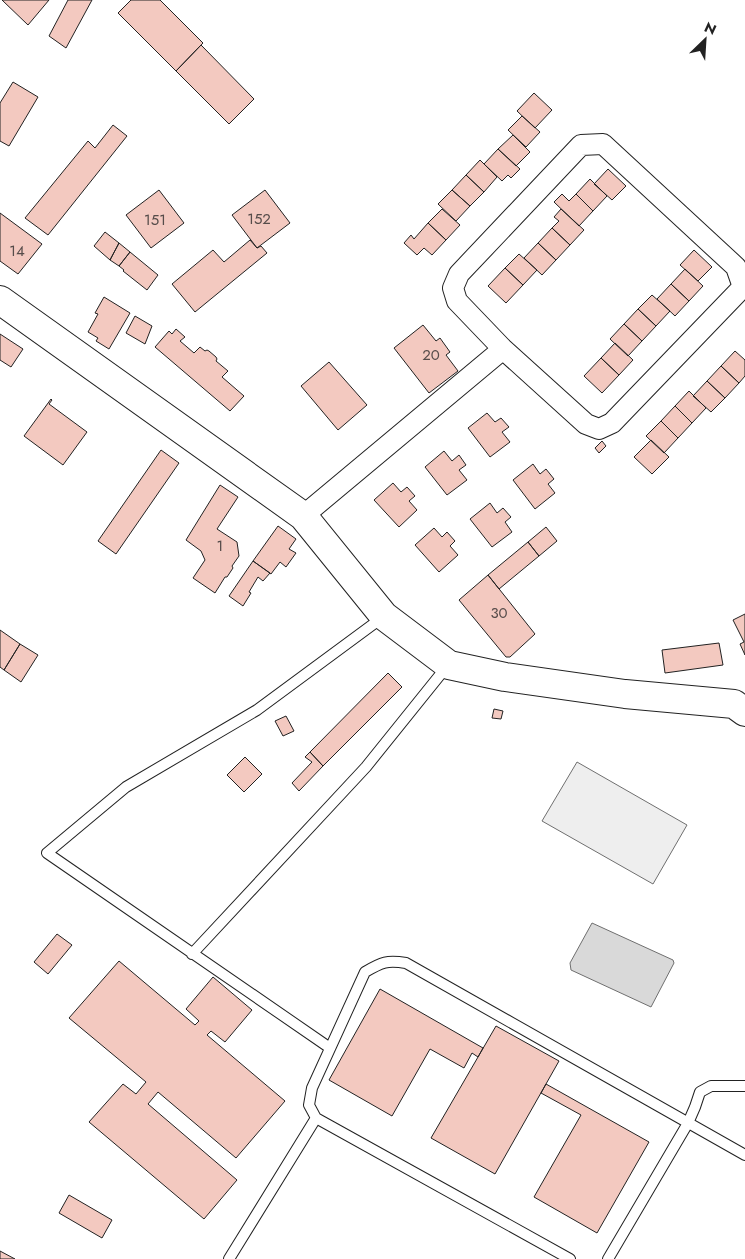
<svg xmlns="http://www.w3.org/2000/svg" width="745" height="1259" viewBox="0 0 745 1259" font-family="Jost,sans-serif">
<rect width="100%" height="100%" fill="#fff"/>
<path fill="#eee" stroke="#6f6f6f" d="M577,762l110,63 -34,59 -111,-63z"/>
<path fill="#d9d9d9" stroke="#6f6f6f" d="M592,923l81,37 1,3 -23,44 -80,-37 -1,-7z"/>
<path fill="#f3c9c0" stroke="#222" d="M2,0h47l-21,25z
M68,0h24l-26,48 -17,-12z
M131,0h29l43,43 -27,28 -58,-58z
M201,45l53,54 -25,25 -53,-53z
M13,82l25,15 -29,49 -9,-5v-38z
M534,93l18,17 -17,18 -18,-17z
M522,116l18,16 -14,15 -18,-17z
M113,125l14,11 -79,99 -23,-17 63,-77 7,7z
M513,135l17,17 -14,14 -18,-17z
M498,149l22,20 -9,9 -3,-3 -6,6 -18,-17z
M480,160l17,17 -13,15 -18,-17z
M608,169l18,17 -14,14 -18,-16z
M466,175l18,17 -14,14 -18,-16z
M590,179l17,17 -14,15 -17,-17z
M159,190l25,33 -33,25 -25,-33z
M265,190l25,33 -33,25 -25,-33z
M452,190l18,16 -14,15 -18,-17z
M562,194l7,7 7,-7 17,17 -14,15 -25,-24z
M442,209l18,16 -14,15 -18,-17z
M561,209l23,21 -14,15 -18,-17 7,-7 -5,-4z
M0,213l42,31 -24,30 -18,-13z
M428,223l18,17 -14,15 -8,-7 -7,7 -13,-12 7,-8 3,4z
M552,228l18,17 -14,15 -18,-17z
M105,232l14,11 -9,17 -16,-14z
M250,240l7,8 4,-2 6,7 -72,59 -23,-28 41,-34 11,12z
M119,243l11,9 -11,14 -9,-6z
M538,243l18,17 -14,15 -18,-17z
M694,250l18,17 -14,14 -18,-16z
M130,252l28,23 -11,15 -24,-19 1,-1 -5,-4z
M519,254l18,16 -14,15 -18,-17z
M505,268l18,17 -17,18 -18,-17z
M685,269l18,17 -14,15 -18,-17z
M671,284l18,17 -14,15 -18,-17z
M652,295l18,16 -14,15 -18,-17z
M104,297l26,16 -21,36 -13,-8 2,-3 -10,-6 10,-18 -3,-1z
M638,309l18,17 -14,15 -18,-17z
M135,316l17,10 -7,18 -19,-11z
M624,324l18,17 -14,15 -18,-17z
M423,325l13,16 4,-3 10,14 -4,3 12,16 -29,22 -35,-45z
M176,329l9,8 -5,4 14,12 6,-6 5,4 2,-1 2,1 7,6 1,2 -1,2 12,10 -6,6 22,19 -14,15 -75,-64 14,-16 3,3z
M0,334l23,15 -12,18 -11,-7z
M615,343l18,17 -14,15 -18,-17z
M735,351l10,9v16l-6,7 -18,-17z
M601,358l18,17 -17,18 -18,-17z
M329,362l38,43 -29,25 -37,-44z
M721,366l18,17 -14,15 -18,-17z
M707,381l18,17 -14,14 -18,-16z
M689,391l17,17 -14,15 -17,-17z
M51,399l1,1 -3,4 38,28 -24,33 -39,-29z
M675,406l17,17 -14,15 -17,-17z
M487,413l8,9 6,-4 8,9 -7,5 8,10 -20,15 -22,-29z
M661,421l17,17 -14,15 -18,-17z
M651,440l18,17 -17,17 -18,-17z
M602,441l4,5 -7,7 -4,-5z
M161,450l18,13 -63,91 -18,-13z
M444,451l8,10 7,-6 7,10 -7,5 8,10 -20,15 -22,-28z
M533,464l7,10 6,-5 8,10 -6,5 7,9 -20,16 -22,-29z
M393,483l8,9 6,-5 8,9 -6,5 8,9 -18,17 -25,-27z
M220,485l18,12 -21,32 20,13 2,14 -7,10 1,2 -6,9h-2l-10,16 -22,-15 12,-18 -4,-9 -15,-11z
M490,503l7,10 6,-5 8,9 -6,5 7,10 -20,15 -22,-28z
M278,526l18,13 -7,10 7,4 -10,14 -6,-5 -9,12 -18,-13z
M546,527l11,14 -18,15 -11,-14z
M434,528l8,9 5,-5 8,9 -5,5 8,9 -19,17 -24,-27z
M528,542l11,14 -40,33 -11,-14z
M253,561l17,12 -7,8 -5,-4 -9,15 2,1 -8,13 -14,-10z
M488,575l47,59 -25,23h-4l-47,-57z
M745,614v41l-5,-11 4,-2 -11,-22z
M0,630l20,14 -16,26 -4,-3z
M719,643l4,22 -58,8 -3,-23z
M20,644l18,11 -17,27 -17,-12z
M388,673l14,14 -79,79 -13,-14z
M494,709l9,2 -2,8 -9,-1z
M286,716l8,15 -11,5 -8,-15z
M310,752l13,14 -24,25 -7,-8 20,-21 -7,-5z
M245,757l17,17 -18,18 -17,-17z
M57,934l15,11 -24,29 -14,-12z
M119,961l76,64 4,-4 -13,-12 27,-32 39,33 -27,32 -14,-11 -4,4 78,66 -49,57 -78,-66 -10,12 89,76 -33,39 -115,-97 34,-38 13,10 10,-12 -77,-64z
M380,989l103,59 -5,9 -6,-4 -8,15 -34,-19 -38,67 -63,-36z
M496,1026l63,35 -64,113 -64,-36z
M546,1084l103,58 -52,91 -63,-36 47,-82 -40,-22z
M69,1195l43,25 -10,18 -43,-25z
M0,1251l15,8h-15z"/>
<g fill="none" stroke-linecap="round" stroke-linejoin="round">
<defs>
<path id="lane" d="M192,954l174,-187 82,-102
M330,1048l-283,-195 79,-66 131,-77 126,-93
M229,1259l87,-141
M570,1259l-254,-141 -7,-13 3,-17 53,-116c17,-10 22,-12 41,-9l339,192
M608,1259l80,-136 7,-16 5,-15 11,-6h34"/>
<path id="street" d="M303,516l200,-167 -46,-48 -4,-13 6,-14 122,-129 22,-1 133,123 7,20 -131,136 -13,6 -13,-5 -83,-75"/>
<path id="secondary" d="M0,300l303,216 81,100 65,49 56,12 120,17 109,10 11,8"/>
</defs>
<use href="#lane" stroke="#222" stroke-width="12"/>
<use href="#street" stroke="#222" stroke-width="22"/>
<use href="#secondary" stroke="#222" stroke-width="30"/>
<use href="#lane" stroke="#fff" stroke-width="10"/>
<use href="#street" stroke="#fff" stroke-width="20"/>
<use href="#secondary" stroke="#fff" stroke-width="28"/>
</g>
<g text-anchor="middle" stroke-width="4" stroke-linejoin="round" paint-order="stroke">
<g font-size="15" fill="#564c4a">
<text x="259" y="224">152</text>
<text x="155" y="225">151</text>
<text x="17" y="256">14</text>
<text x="431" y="360">20</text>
<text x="220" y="551">1</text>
<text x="499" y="618">30</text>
</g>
</g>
<g transform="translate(705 40) rotate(25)" stroke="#ffffff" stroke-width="4" paint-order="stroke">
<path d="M0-4L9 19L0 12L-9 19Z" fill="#222222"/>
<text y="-8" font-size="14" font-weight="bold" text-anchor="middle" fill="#222222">N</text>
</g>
</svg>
